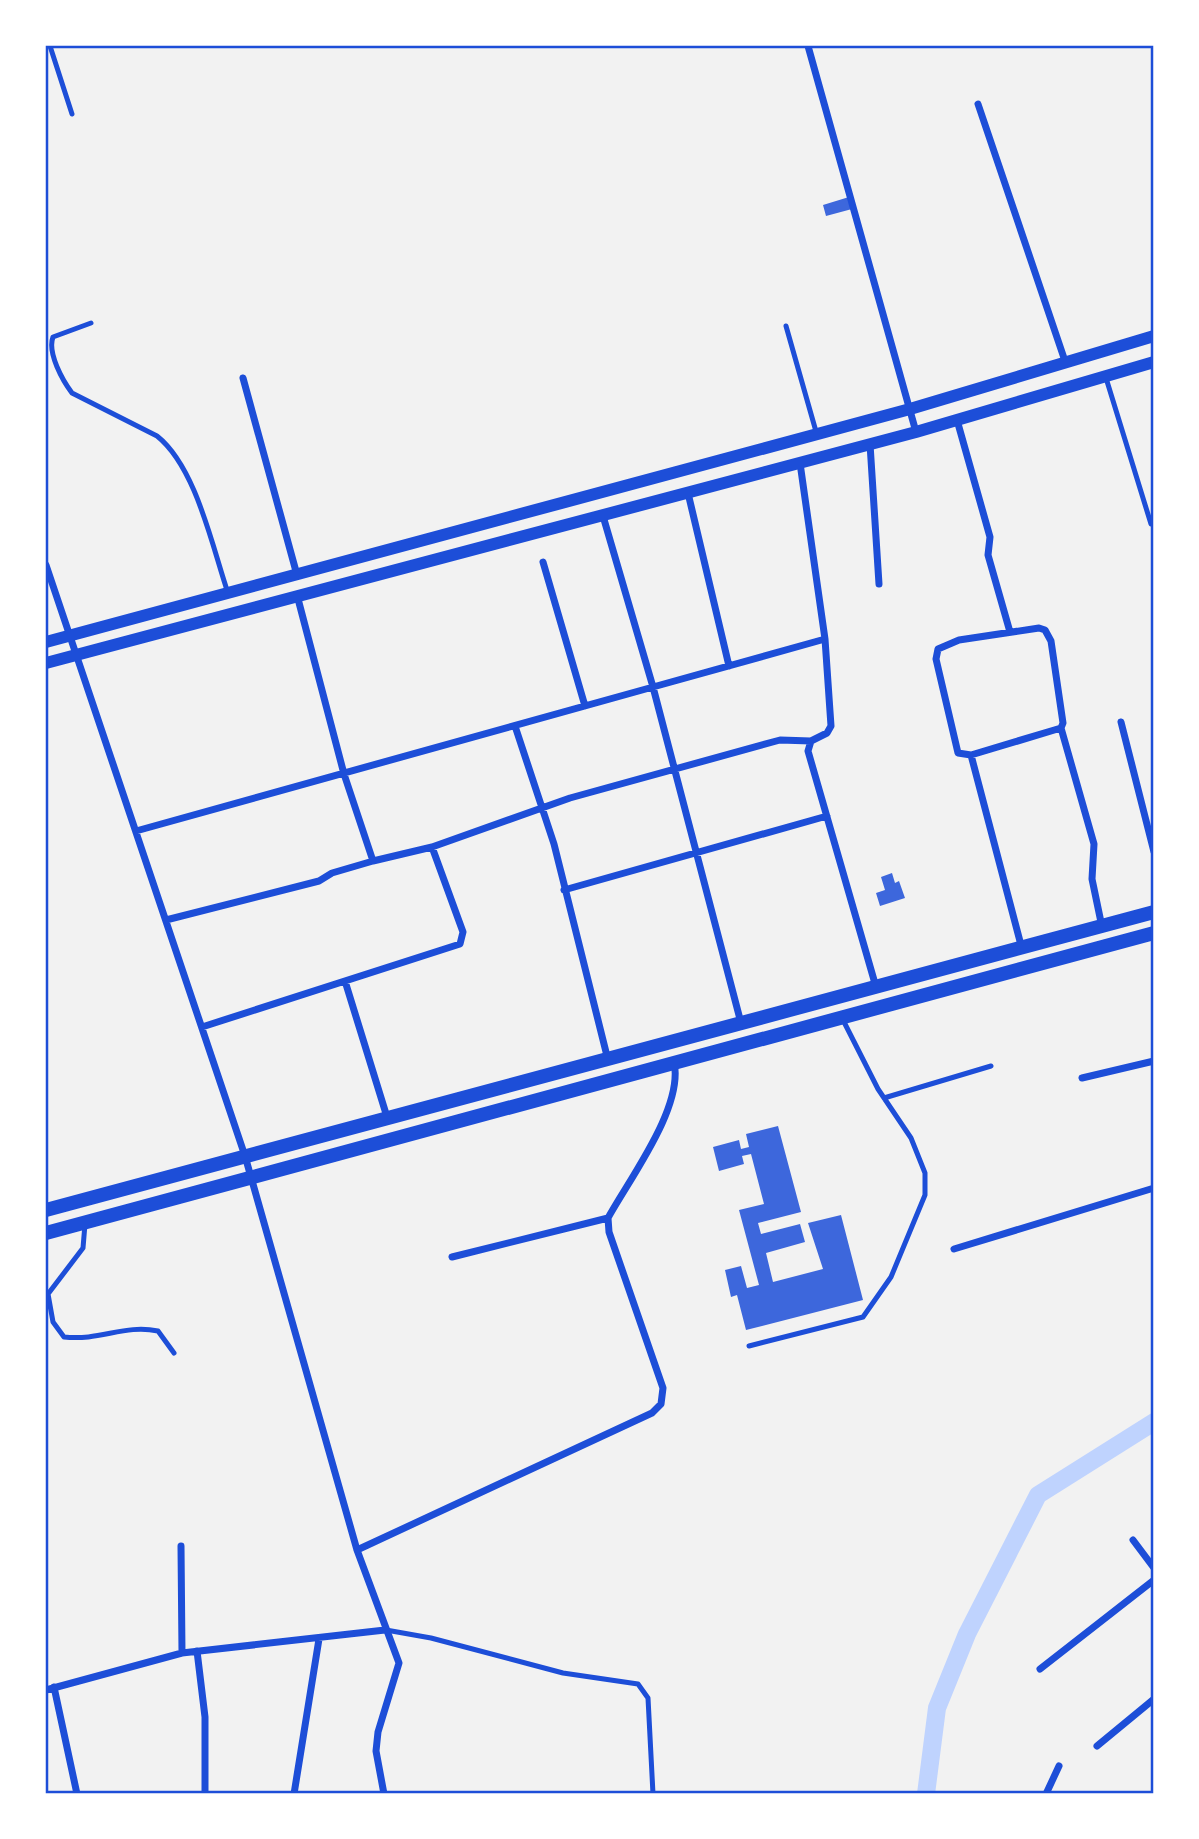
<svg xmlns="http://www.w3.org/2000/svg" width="1199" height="1839" viewBox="0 0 1199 1839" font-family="'Noto Sans',sans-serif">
<rect width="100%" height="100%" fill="#f2f2f2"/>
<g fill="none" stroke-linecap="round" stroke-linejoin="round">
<path stroke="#bfd3fe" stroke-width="18" d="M926,1794l11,-86 30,-74 71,-139 116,-73"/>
</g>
<path fill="#3d67dc" d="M849,197l3,12 -26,7 -3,-11z
M892,873l3,10 4,-2 6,17 -25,8 -4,-13 9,-3 -4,-13z
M778,1126l23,86 -43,11 3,11 39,-10 5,18 -39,11 7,29 50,-13 -15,-46 33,-8 22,85 -117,30 -9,-35 -6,2 -6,-27 16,-4 6,22 12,-3 -20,-75 25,-6 -13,-50 -9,2 2,8 -25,7 -6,-24 26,-7 2,9 8,-2 -3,-13z"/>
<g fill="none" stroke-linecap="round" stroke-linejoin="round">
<path stroke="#1d4ed8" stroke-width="5" d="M50,46l22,68
M91,323l-38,14c-6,16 10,44 19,56l85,43c39,31 55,110 71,157
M786,326l31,109
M1106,378l45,146
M884,1098l107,-32
M85,1224l-2,24 -35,46 5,28 11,15c37,4 60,-13 94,-6l16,22
M749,1346l114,-29 28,-40 34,-82v-22l-14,-35 -33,-49 -35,-69
M386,1630l45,8 132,35 75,11 10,14 5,96"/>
<path stroke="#1d4ed8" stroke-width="7" d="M808,46l108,386
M978,104l88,260
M243,378l54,197
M957,420l33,117 -2,18 22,77
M870,444l9,140
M688,493l41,173
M603,516l50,171 172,-48 -25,-176
M543,562l42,144
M46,565l199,591 112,394 42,113 -21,69 -2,19 8,43
M1039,628l6,2 6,11 12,82 -2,5 -90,27 -13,-2 -22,-94 2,-10 21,-9z
M825,639l6,87 -4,7 -16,8 -3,10 68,236
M1121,722l33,130
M515,726l39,118 54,216
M1061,728l33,116 -2,35 10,48
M971,755l51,194
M136,831l517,-144 88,336
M373,861l59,-14 138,-49 210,-58 31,1
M564,890l263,-74
M166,920l153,-39 13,-8 41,-12 -29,-87 -47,-179
M345,981l42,136
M202,1027l258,-83 3,-12 -31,-85
M1082,1078l72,-17
M954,1249l200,-61
M452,1257l156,-39
M1133,1540l21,28
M181,1546l1,107
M357,1550l295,-137 9,-9 2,-16 -54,-156 -1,-14c22,-40 76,-111 66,-156
M197,1651l8,66v77
M1040,1669l114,-89
M54,1687l23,107
M46,1690l136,-37 203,-23
M1097,1746l57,-47
M294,1794l25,-155
M1046,1794l13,-28"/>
<path stroke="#1d4ed8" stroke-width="12" d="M46,642l864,-233 244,-73
M46,663l870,-231 238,-70"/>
<path stroke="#1d4ed8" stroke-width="14" d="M46,1210l1108,-298
M46,1233l1108,-300"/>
</g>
<rect width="1199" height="1839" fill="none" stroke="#ffffff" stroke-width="94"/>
<rect x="47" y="47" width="1105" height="1745" fill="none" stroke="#1d4ed8" stroke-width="2.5"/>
</svg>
